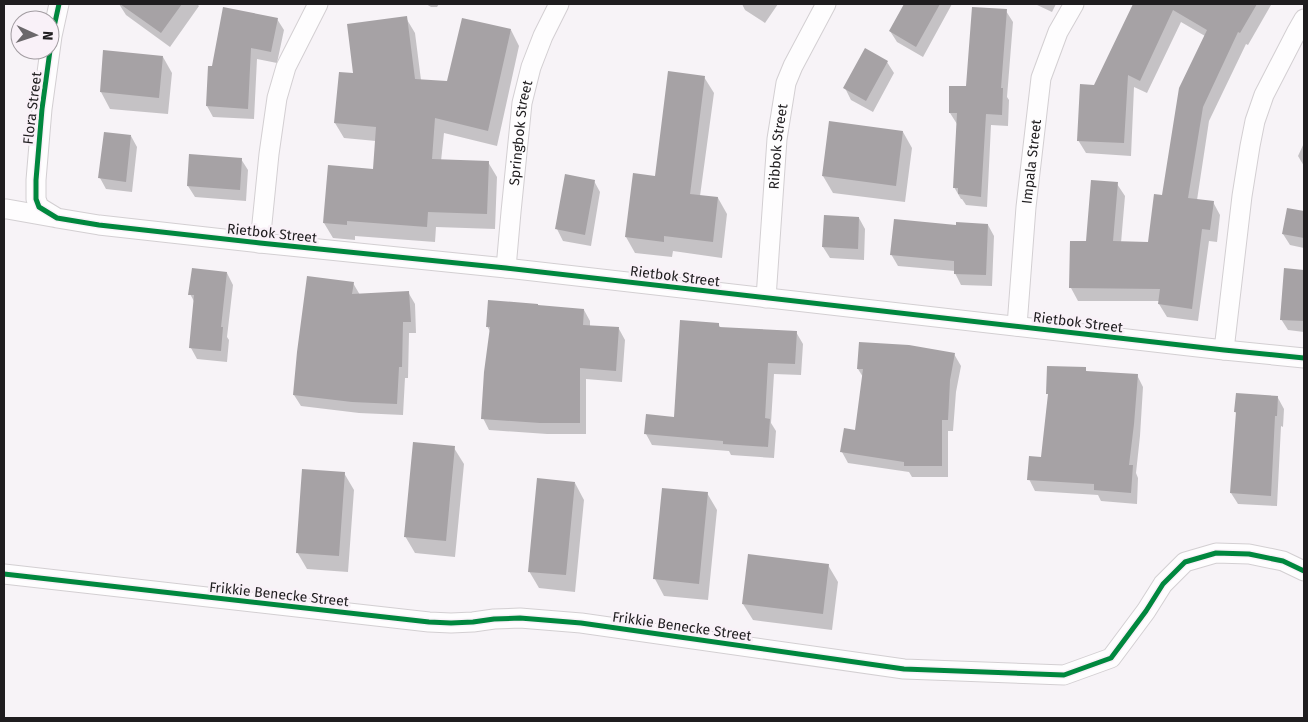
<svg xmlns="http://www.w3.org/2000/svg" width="1308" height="722" viewBox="0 0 1308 722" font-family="'Fira Sans',sans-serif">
<rect width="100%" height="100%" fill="#f7f3f7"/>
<path fill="#0003" d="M119,4h78l2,2 -29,41 -44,-32z
M426,4h13l-2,3h-6z
M742,4h36l-13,19 -20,-13z
M905,4h47l-29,53 -26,-15 -7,-11z
M1035,4h21l-4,8z
M1134,4h136l1,1 -23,40 -2,-1 -37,77 -12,79 16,2 7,13 -3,27 -8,-1 -11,80 -31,-4 -8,-13 1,-3h-82l-7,-13 16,-46 30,-58 8,12 -4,47h29l55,-207 -24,-14 -34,71 -13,-6 -3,69 -45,-3 -8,-13 17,-54z
M1006,11l7,11 -6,75 2,3 -1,26 -17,-1 -4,82 -21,-2 -4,-6h-1l-7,-12 3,-63 -7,-11 17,-25z
M406,18l9,15 6,47 27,3 63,-53 8,16 -22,100 -53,-13 -3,28 47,1 9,15 -2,52 -59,-2 -1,15 -80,-6v4l-22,-2 -9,-15 50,-53 2,-29 -32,-3 -9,-15 20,-48z
M277,19l7,11 -7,33 -20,-4 -3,60 -41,-2 -6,-11 2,-39h4z
M163,57l9,16 -4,41 -58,-5 -9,-17z
M887,62l7,11 -21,39 -22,-12 -6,-12z
M704,77l10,16 -14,103 18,2 9,16 -5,44 -49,-7 -1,6 -37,-4 -9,-16z
M903,132l9,16 -7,54 -72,-9 -10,-17z
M131,136l6,11 -5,45 -26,-3 -6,-11z
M1304,143v23l-6,-10z
M241,159l7,11 -2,31 -51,-4 -7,-11z
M594,181l6,11 -9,54 -28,-5 -6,-12z
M1288,209l16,3v36l-14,-3 -7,-11z
M859,218l6,11 -1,31 -34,-2 -7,-11z
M988,225l6,11 -2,50 -31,-1 -6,-12v-2l-57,-5 -7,-12 66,-28z
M1286,270l18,1v61l-16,-2 -7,-11z
M227,273l6,12 -6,52 2,3 -2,22 -30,-3 -6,-11 4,-45 -5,-9z
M353,283l7,12 48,-3 7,12 1,29h-7l-1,45h-3l-2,37 -44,-2 -58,-7 -7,-11z
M584,310l6,11v6l29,2 6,11 -3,42 -36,-3v55h-39l-58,-4 -6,-12 8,-85 -4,-7z
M718,324l3,4 75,4 7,12 -2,31 -27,-1 -3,49 5,8 -2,27 -43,-3 -2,-4 -77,-6 -6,-11 30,-16z
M954,354l7,12 -5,26 -3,39h-5v46h-36l-3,-5 -61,-9 -6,-11 14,-21 7,-54 -5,-8z
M1048,368l37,1 2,3 50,3 6,12 -3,49 -4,37 2,5 -1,26 -36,-3 -3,-6 -63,-4 -6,-12 13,-20 7,-63 -1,-2z
M1237,394l41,4 6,11 -1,18 -2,-1 -4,80 -39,-2 -7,-11 6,-79 -2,-2z
M454,448l10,16 -9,93 -40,-4 -10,-17z
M344,473l10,17 -6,82 -41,-3 -10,-17z
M575,483l9,17 -9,92 -36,-4 -10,-17z
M707,493l10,17 -9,90 -44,-4 -9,-17z
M828,565l10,17 -6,48 -79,-10 -10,-16z"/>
<path fill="#a6a2a5" d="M120,4h62l-21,29z
M904,4h36l-24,43 -27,-16z
M1133,4h124l-17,29 -2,-1 -35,75 -15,91 26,3 -4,29 -8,-1 -10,80 -34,-5 2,-15 -91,-1 1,-47h16l5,-61 27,2 -5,59 35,1 6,-48 8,1 17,-107 28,-58 -34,-20 -33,71 -12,-6 -4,68 -47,-2 3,-57 14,1z
M223,7l55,11 -7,34 -20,-4 -3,61 -42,-3 2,-40h4z
M972,7l35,2 -6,79h2l-1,27 -16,-1 -5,83 -23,-3v-6h-5l4,-75h-8v-27h17z
M407,16l8,63 32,2 15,-63 49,11 -23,102 -53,-13 -3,41 57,2 -2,53 -59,-2 -1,15 -80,-6v4l-24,-2 5,-58 45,4 3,-42 -42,-4 5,-51 14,1 -6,-49z
M865,48l23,13 -22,40 -23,-13z
M103,50l60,6 -4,42 -59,-6z
M668,71l37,5 -15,118 28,3 -5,45 -49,-6v6l-39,-5 8,-64 22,3z
M829,121l74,10 -7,55 -74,-10z
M104,132l27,3 -5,47 -28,-4z
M189,154l53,4 -2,32 -53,-4z
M565,174l30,6 -10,55 -30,-6z
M1287,208l17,3v27l-22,-4z
M824,215l35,2 -1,32 -36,-2z
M894,219l62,6v-3l32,2 -2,51 -32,-1v-13l-64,-6z
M192,268l35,4 -6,55h2l-2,24 -32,-3 5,-53h-6z
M1284,268l20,2v51l-24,-1z
M307,276l47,6 -2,12 57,-3 2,31h-8l-1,45h-3l-2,37 -45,-2 -59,-7 4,-43z
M488,300l50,4v1l46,4 -1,16 36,2 -3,44 -36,-3v55h-40l-59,-4 3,-47 6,-45h-4z
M680,320l39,3v4l78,4 -2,33 -27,-1 -3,55 5,1 -2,28 -45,-3v-3l-79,-7 2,-20 28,3z
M859,342l50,3 46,8 -5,27 -2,40h-6v46h-38v-4l-64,-10 4,-24 11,2 8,-61h-6z
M1047,366l39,1v4l52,3 -4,50 -5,41h4l-2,28 -37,-3v-6l-67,-4 2,-24 12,1 7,-63h-2z
M1236,393l42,3 -1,20h-2l-4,80 -41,-3 6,-81h-2z
M413,442l42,4 -9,95 -42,-4z
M302,469l43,3 -6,84 -43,-3z
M537,478l38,4 -9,93 -38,-3z
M662,488l46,4 -9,92 -46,-5z
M748,554l81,10 -6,50 -81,-10z"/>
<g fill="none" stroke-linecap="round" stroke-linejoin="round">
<defs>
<g id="street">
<path d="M59,4l-7,32 -10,73 -6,71v19l3,8 18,11 42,7 161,18 246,25 718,82 80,8"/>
<path d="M4,209h3l45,8"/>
<path d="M260,243l9,-89 8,-56 9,-31 32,-63"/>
<path id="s1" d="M506,268l5,-56 11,-109 9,-36 12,-31 16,-32"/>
<path id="s2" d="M766,298l11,-159 9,-56 7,-17 33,-62"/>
<path id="s3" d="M1017,326l9,-119 15,-129 17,-46 16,-28"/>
<path d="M1224,350l18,-154 8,-50 5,-25 9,-26 32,-62 8,-14"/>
<path d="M4,574l425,48 22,1 22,-1 21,-3 26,-1 61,5 323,46 160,6 47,-17 35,-47 17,-27 22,-22 31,-9 33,1 34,7 21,10"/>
</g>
</defs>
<use href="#street" stroke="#d3cfd2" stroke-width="21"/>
<use href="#street" stroke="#fefdfe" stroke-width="19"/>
<defs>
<path id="cycleway" d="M59,4l-7,32 -10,73 -6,71v19l3,8 18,11 42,7 161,18 246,25 718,82 80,8
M4,574l425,48 22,1 22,-1 21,-3 26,-1 61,5 323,46 160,6 47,-17 35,-47 17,-27 22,-22 31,-9 33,1 34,7 21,10"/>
</defs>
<use href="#cycleway" stroke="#f9f1f8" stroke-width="8"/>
<use href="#cycleway" stroke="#00873e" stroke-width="5"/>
</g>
<g text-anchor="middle" stroke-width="5" stroke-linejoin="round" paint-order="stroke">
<g font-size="14" fill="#1f1d1f" stroke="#f9f1f8">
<text transform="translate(32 108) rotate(-83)" y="5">Flora Street</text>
<text dy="5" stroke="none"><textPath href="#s1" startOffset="136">Springbok Street</textPath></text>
<text dy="5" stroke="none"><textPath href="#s2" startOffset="152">Ribbok Street</textPath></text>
<text dy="5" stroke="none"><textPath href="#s3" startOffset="165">Impala Street</textPath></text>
<text transform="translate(272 233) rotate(6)" y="5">Rietbok Street</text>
<text transform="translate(675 276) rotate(7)" y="5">Rietbok Street</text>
<text transform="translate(1078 322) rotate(7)" y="5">Rietbok Street</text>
<text transform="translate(279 594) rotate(6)" y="5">Frikkie Benecke Street</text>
<text transform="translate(682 626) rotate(8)" y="5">Frikkie Benecke Street</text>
</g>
</g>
<rect width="1308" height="722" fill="none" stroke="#1f1d1f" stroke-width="10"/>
<g transform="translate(35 35) rotate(93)"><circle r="24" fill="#f9f1f8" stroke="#a29ca1"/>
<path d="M0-4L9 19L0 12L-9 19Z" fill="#6b686b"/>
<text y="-8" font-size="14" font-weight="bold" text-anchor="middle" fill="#1f1d1f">N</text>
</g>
</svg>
